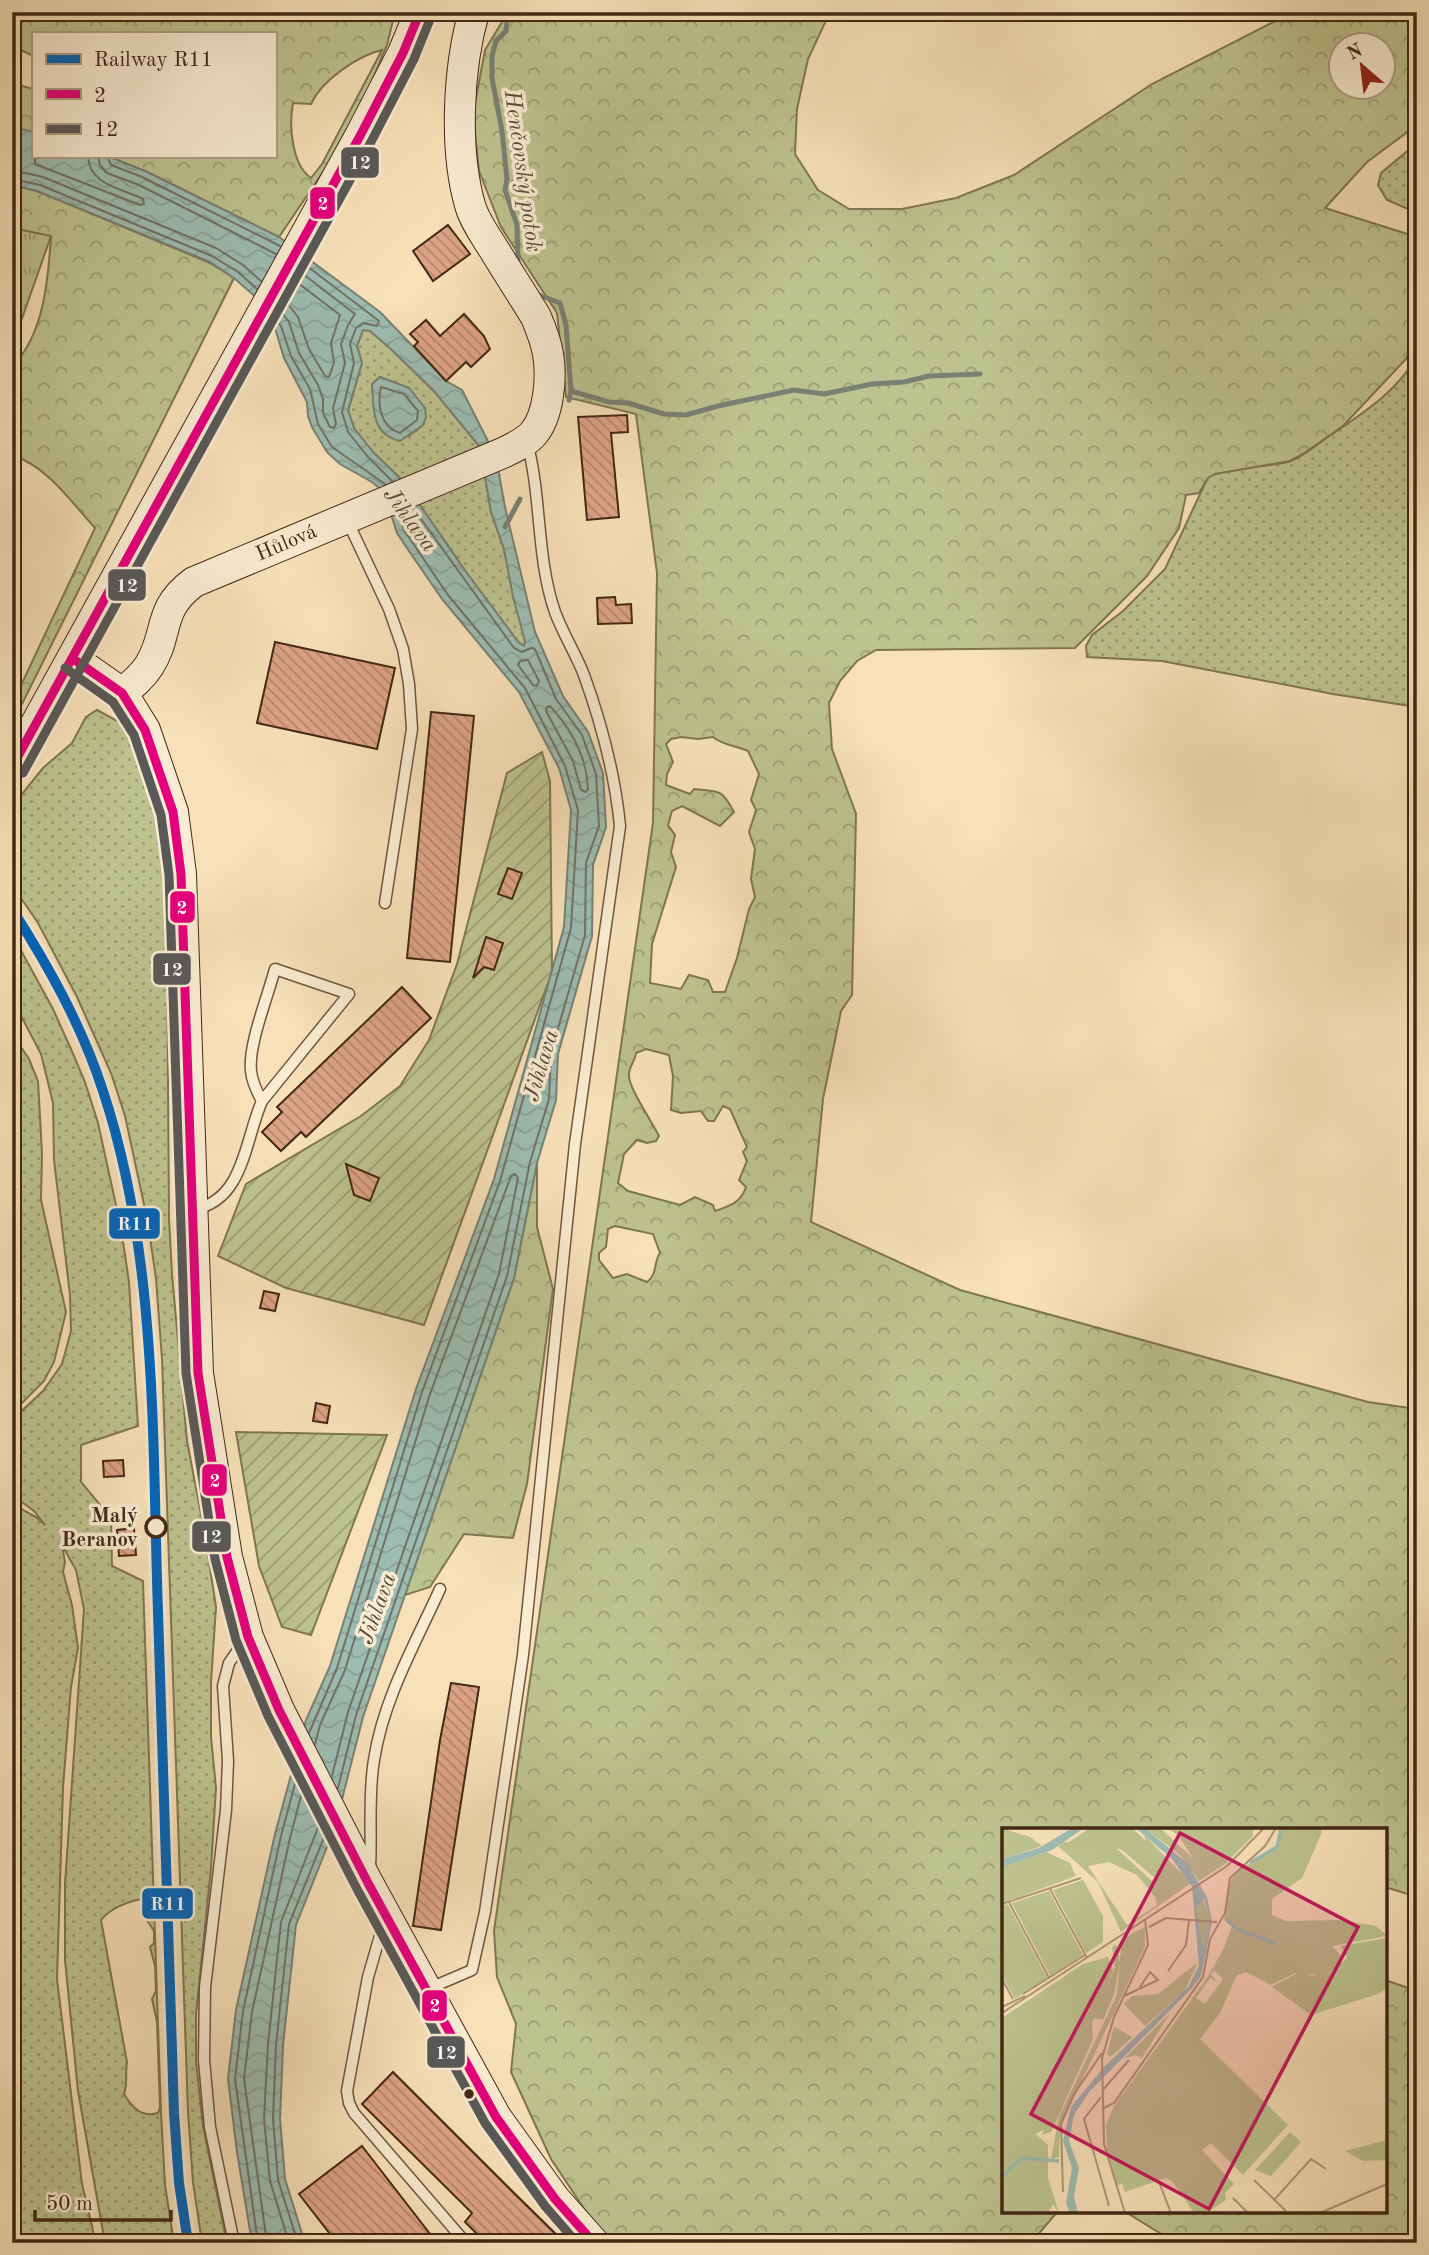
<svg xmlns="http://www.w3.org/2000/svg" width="1429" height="2255" viewBox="0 0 1429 2255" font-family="'Old Standard TT',serif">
<defs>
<pattern id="grass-dots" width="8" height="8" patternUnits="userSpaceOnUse" patternTransform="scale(1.75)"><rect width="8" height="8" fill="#bdc38f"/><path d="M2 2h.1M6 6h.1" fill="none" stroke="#9b9e74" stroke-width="1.8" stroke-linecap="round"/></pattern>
<pattern id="forest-crowns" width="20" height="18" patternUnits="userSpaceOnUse" patternTransform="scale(1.75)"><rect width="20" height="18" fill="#bdc38f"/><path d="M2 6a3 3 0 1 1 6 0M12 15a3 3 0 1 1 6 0" fill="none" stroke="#9b9e74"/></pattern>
<pattern id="park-tufts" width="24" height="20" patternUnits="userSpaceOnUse" patternTransform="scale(1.75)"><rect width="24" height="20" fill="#bdc38f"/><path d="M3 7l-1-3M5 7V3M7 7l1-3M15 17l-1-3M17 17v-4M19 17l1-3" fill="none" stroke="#9b9e74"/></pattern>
<pattern id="garden-furrows" width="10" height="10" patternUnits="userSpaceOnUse" patternTransform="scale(1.75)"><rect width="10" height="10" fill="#bdc38f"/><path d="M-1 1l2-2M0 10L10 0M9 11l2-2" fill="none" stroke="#9b9e74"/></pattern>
<pattern id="water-waves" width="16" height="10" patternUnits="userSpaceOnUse" patternTransform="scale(1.75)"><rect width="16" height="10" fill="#9dbdb3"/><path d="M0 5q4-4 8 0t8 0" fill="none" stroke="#88a299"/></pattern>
<pattern id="building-back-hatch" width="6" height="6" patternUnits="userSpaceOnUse" patternTransform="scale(1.75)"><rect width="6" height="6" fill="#dda386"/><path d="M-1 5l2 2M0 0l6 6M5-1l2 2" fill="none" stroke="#b5856c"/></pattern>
</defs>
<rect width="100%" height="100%" fill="#f8e1b9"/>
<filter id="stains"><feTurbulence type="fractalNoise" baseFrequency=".00286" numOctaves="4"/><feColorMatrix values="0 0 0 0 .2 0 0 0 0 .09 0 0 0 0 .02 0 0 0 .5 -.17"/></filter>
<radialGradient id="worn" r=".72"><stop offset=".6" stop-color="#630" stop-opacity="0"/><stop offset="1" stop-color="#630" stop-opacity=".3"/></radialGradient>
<path fill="url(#grass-dots)" stroke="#807652" stroke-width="2" fill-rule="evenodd" d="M1417,143v70l-30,-13 -9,-15 3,-12z
M363,330l7,1 21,18 43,42 46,56 11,65 12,34 22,95 -1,5 -5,-3 -53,-71 -62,-90 -31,-30 -19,-24 -6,-17 14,-48 -5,-17zM380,377l29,11 14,37 -14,11 -36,-40 -1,-12z
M1417,356v351l-84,-13 -171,-33 -75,-4 -1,-11 6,-11 31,-24 42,-42 43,-92c24,-12 54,-9 80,-15 13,-4 26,-15 37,-23 33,-23 72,-46 92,-83z
M97,710l24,13 15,29 26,82 5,118 2,267 3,55 15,167 18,94 11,72 -5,75v55l5,51 -5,80 -15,147v46l7,65 24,117h-25l-9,-61 -5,-70 -26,-753 -6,-80 -8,-56 -23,-107 -14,-43 -34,-76 -39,-74 -26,-38v-69l10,-22 21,-26 29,-25 14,-26z
M12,934l41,75 18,40 14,33 13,41 23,105 8,54 9,144 -57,19v37l30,36 1,48 31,15 18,532 4,72 9,58h-69l-27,-152 -13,-131v-76l19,-275 -8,-39 -14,-25 3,17 -2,10 9,33 6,43 -7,39 -8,100 -6,192 25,205 14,59h-84v-739l24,13 9,8 -11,-14 -22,-16v-75l31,-29 19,-27 9,-33 -1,-36 -16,-135 -1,-57 -12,-49 -22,-42 -7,-7zM151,1897l2,17 -6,6 7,11v12l-4,4 5,19 1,25 -4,8 5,23 3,85 -2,6c-17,5 -26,-6 -34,-19 4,-11 1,-21 3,-32l-26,-142c11,-14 32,-20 50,-23z
M12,1034l17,25 9,22 4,72 -1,47 25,112 -12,50 -10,19 -32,32z"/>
<path fill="url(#forest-crowns)" stroke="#807652" stroke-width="2" fill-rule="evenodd" d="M12,12h383l-8,33 -35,84 -73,108 -134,-66 -38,-15h168v-123h-242v23l-21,-10zM382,50l-60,114 -11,14c-20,-14 -22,-54 -18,-75l18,1c10,-23 46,-48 71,-54z
M508,12h322l-22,47 -11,50 -2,45 23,36 31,19h53l54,-11 58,-23 138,-91 141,-72h124v113l-50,37 -42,46 92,29v96l-11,26 -63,67 -40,28 -13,7 -75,13 -7,4 -9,15 -13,2 -7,33 -32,48 -72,72 -199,2 -19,11 -17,20 -11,22 3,46 24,65 -4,181 -11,16 -18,88 -12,123 149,68 408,112 49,7v488l-32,-10v-57h-381v381h54l-27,32h-420l-14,-15 -46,-69 -40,-87 5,-48 -19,-47 -3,-46 159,-1108 4,-250 -21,-159 -70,-17 -9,-84 -56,-86 -22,-56 -6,-57 12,-64zM1342,46h42v42h-42zM681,737l17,2 15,-2c9,8 24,9 35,14l11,23 -8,26 5,10 -7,22 6,17 -4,30 4,18 -6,12 -12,49 -12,34h-12l-5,-12 -19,-5 -8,14 -31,-6 2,-39 24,-77 -5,-15 4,-17 -7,-10 4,-14 10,-5 38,20 14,-14c-13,-24 -14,-20 -40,-23l-4,5 -24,-9 1,-11 6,-12 -7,-18 5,-5zM646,1049l23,6 4,21 -2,34 10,3 20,-2 7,10h6l9,-15 7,3 17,38 -4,5 4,9 -8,19 7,7c-5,16 -17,19 -31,24l-2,-6 -18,-8 -15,8 -52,-14 -10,-8 6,-29 13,-14 10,3 9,-2 3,-5c-6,-13 -32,-50 -30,-62 0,-7 6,-13 7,-21zM615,1226l38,8 7,19c-7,10 -2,21 -13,29l-20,-8 -14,4 -14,-18v-7l7,-6 2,-18z
M12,83l21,6v43l-21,-5z
M12,185l25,6 173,72 24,15 -222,446v-26l12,-19 71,-151c-25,-27 -47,-61 -83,-73v-88c32,-33 36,-86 39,-130l-39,-9z
M537,1163v64l16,62 -26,195 -14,54 -49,-4 -34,53 -25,8 109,-317z
M1385,1980l32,11v252h-241l-52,-32h261z"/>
<path fill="url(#park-tufts)" stroke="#807652" stroke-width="2" d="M12,228l39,8 -39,111z"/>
<path fill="url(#garden-furrows)" stroke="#807652" stroke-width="2" d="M542,752l8,29 2,191 -128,353 -138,-37 -68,-32 28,-72 115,-68 39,-30 29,-46 28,-76 50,-191z
M236,1432l151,3 -76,200 -29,-8 -23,-61z"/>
<path fill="url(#water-waves)" stroke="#798174" stroke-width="2" fill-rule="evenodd" d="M12,127l21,5v24h74l38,15 134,66 101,75 66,69 16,9 34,67 9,50 30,125 28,64 25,36 15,41 3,54 -13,38 -1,71 -34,118 -2,46 -19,63 -23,115 -151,439 -28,110 -39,98 -13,120 -3,74 5,60 20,64h-53l-15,-91 -9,-73 8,-69 39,-176 31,-114 24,-54 86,-277 78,-210 70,-252 7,-117 -12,-42 -40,-76 -77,-93 -29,-42 -16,-24 -13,-41 -12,-10 -32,-18 -13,-12 -15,-25 -4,-11 -1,-14 -23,-44 -9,-30 -13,-13 -4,-16 -24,-21 -24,-16 -173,-71 -25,-6zM363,330l7,1 21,18 43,42 46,56 11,65 13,37 9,48 12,44 -1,5 -5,-3 -53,-71 -62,-90 -31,-30 -19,-24 -6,-18 14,-47 -5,-17z
M380,377l29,11 16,20 1,9 -3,8 -23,16c-30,-7 -26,-34 -28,-57z"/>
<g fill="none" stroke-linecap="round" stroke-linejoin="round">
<path stroke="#707264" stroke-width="2" d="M42,156l-7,3v5l105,41 4,-1 -1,-5c-22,-11 -54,-14 -55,-43
M98,156l2,9 7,8 32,12 137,69
M107,156l4,9 31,12 138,69
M12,170l31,7 173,71 27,17 18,16
M12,179l28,6 172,71 26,16 19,17
M307,266l72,55 -2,5 -14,-3 -7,5 -6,16 4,19 -12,49 6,20 20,25 24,24
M287,303l11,14 11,32 16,27 4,1 5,-14 -3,-20 9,-28 -42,-32
M282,313l7,9 10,31 19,32 5,14v14l7,14 4,1 2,-4 -3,-16 12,-45 -4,-19 7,-19 7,-11 -52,-40
M277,321l4,5 10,30 19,33 8,35 14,23 53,37
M381,387l23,7 14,17 -1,9 -17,13c-20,-6 -23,-29 -19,-46z
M528,660l11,21 -2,5 -4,-1 -15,-20 2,-4z
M550,706c21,23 37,52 38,83l-2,3 -5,-2 -8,-29 -27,-50 1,-4z
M309,1733l28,-65 85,-276 78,-211 71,-253 7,-118 -13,-44 -40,-78 -77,-93 -44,-65 -5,-16
M315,1744l5,-19 25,-55 85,-276 81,-218 4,-2 3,4 -19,96 -151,438 -16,64
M338,1788l18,-73 151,-439 23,-114 19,-63 2,-46 34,-118 1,-72 13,-37 -3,-52 -14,-39 -26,-36 -21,-50 -4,-1 -9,4 -8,-4 -101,-140
M258,2243l-23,-164 8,-68 38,-175 15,-56
M267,2243l-23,-164 8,-67 38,-174 12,-46
M289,2243l-19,-62 -6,-62 4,-75 13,-122 38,-97
M298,2243l-20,-63 -5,-61 3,-74 13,-121 36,-89"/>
<path stroke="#798174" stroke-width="5" d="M508,12l-2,19 -10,10 -4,15v22l10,53 5,48 -2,11 12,35 1,37
M536,294l24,9 6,22 5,66 -2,9
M571,391l38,11 19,1 36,11 22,1 32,-9 76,-16 30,4 48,-10 32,-2 25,-6 51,-2
M505,527l15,-28"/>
</g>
<path fill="url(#building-back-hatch)" stroke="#422815" stroke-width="2" d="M448,225l22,29 -37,27 -20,-30z
M464,314l20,22 6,13 -19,18 -5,-5 -20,19 -32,-35 4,-4 -8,-8 16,-14 14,16z
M627,415l1,17 -17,1 8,84 -32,3 -9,-103z
M615,597l1,8 15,-1 1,19 -34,1 -1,-26z
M275,642l120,26 -18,81 -120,-26z
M431,712l43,4 -24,246 -43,-4z
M508,868l14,5 -10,26 -14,-5z
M486,937l17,6 -9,27 -10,-3 -11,11z
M402,987l29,31 -125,119 -5,-5 -20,19 -19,-19 20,-20 -5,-5z
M346,1164l33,14 -9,23 -16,-6z
M264,1291l15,3 -4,17 -15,-3z
M316,1403l14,3 -3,17 -14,-2z
M123,1460l1,16 -20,1 -1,-16z
M134,1528l2,27 -17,1 -2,-26z
M451,1683l28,4 -38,243 -28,-4 27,-186z
M393,2072l115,115 57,56h-79l-21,-21 7,-9 -110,-109z
M362,2146l75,97h-100l-38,-49z"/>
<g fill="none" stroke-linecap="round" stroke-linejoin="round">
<defs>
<path id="lane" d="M347,520l42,89 14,40 6,35 3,45 -27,174
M194,1209c50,-8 51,-70 68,-108l87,-107 -74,-25c-7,27 -27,76 -24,102 1,11 6,21 11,30
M370,1867c2,-35 -2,-72 4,-107 9,-60 41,-116 66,-171
M384,1922l-16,55 -21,114 2,12 5,10 112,130
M430,1988l42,-18 13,-58 38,-257 52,-511 45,-318c-5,-52 -18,-101 -36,-151 -8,-21 -21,-41 -29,-63 -19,-55 -13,-114 -28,-170
M234,2243l-24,-116 -6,-67 1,-73 21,-177 2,-49 -5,-75 6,-23 16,-23"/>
<path id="secondary" d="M72,658l50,35 23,37 28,82 8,62 17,499 29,184 21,80 31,73 89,173 128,234 59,82 39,44
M122,693c10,-8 20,-16 27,-27 21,-33 7,-56 45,-84l311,-130c10,-5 21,-10 28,-18 16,-18 19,-57 15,-80 -2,-13 -7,-25 -12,-37 -14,-23 -29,-46 -43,-69 -8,-13 -19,-28 -23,-43 -16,-56 -12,-137 4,-193
M12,767l348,-631 43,-83 17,-41"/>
</defs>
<use href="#lane" stroke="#70563e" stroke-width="13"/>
<use href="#secondary" stroke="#422815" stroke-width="32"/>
<use href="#lane" stroke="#faecd2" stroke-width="10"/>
<use href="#secondary" stroke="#faecd2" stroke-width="30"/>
<defs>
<path id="bus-1" d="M72,658l50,35 23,37 28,82 8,62 17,499 29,184 21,80 31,73 89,173 128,234 59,82 39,44
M12,767l348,-631 43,-83 17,-41"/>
<path id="bus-2" d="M65,668l48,34 21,33 27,80 8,60 17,498 29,186 21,81 32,76 89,173 128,234 60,83 32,37
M23,773l348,-631 43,-83 17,-42"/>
</defs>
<use href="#bus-1" stroke="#faecd2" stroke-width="14"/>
<use href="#bus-2" stroke="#faecd2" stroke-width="14"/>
<use href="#bus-1" stroke="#e5007d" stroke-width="9"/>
<use href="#bus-2" stroke="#595959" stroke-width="9"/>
<defs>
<path id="rail-1" d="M12,909c37,58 70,117 91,182 55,166 49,349 55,521 6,167 11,334 16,501l5,70 9,60"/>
</defs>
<use href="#rail-1" stroke="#faecd2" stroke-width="16"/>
<use href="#rail-1" stroke="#0065bd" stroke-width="10"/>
</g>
<circle fill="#faecd2" stroke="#422815" stroke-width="3.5" cx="156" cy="1527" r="10"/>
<circle fill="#422815" stroke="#faecd2" stroke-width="2.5" cx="469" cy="2094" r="6"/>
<g text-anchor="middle" stroke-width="7" stroke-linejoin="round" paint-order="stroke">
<g font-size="21" fill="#422815" stroke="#faecd2">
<text transform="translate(286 542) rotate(-23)" y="7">Hůlová</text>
</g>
<g font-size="21" font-weight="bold" fill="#422815" stroke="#faecd2" text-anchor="end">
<text x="138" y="1522">Malý<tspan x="138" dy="24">Beranov</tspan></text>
</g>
<g font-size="23" font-style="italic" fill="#594d3c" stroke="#faecd2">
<text transform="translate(524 171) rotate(82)" y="8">Henčovský potok</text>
<text transform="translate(411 519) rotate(54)" y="8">Jihlava</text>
<text transform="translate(540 1065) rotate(-73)" y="8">Jihlava</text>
<text transform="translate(376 1608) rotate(-70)" y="8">Jihlava</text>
</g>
</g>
<g transform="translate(1002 1828)">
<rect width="385" height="385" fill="#f8e1b9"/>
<path d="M0,0l28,9 12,9 -40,13zM201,70l7,22 -7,28 -7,-39zM143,99v20l-85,180 -1,30 -8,2 8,-42 58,-122 5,-56zM385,110v50l-9,6 -67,21 -39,-28 27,-15 13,4 20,-4 15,-14 -6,-12zM114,116l4,18 -6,32 -11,26 -9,-2 -2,5 1,16 -42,93 -9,3 2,-6 -11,7 -24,2 -7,7v-127l81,-54 25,-7 5,13 -11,30 13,-33 -3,-20zM288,304l11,10 -13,15 -17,19 -16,-6zM385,312v20l-24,1 -18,-10z" fill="#bdc38f"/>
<path d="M143,0h15l33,30 -15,-23 -11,-7h86v8l-28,28 -26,17 -19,-26zM280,0h38l2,4 -20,46 -30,21v16l14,6 54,-1 36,6 11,10 -55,10 11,12 -11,13 -13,4 -24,-2 -24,12 -25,-13 -9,3 -17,38 -20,26 88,86 -45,50 -32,-32 -9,7 32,34 -9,9 1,7 -20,13h-12l-21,-31 -7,-4 -41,14 -3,-9 -5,3 -10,-36 -1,-25 8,-19 93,-128 17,-30 8,-22 -8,-6 4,-34 9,-15 40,-23zM212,142l9,9 -18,25 -9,-6 14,-20 8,4 -7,-7zM142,7l47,48 -70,49 -23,-50 -40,-36 6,-4 51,5 37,34 19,-16 -24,-20zM107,34l28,13 18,22 2,8 -30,20 -39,-59zM44,24l24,11 6,13 -74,27v-36zM168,185l-28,45 -6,-3 -11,3zM35,307l11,10v33l11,35 -6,-9 -5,9h-46v-68l6,-7z" fill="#bdc38f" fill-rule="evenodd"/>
<path d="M88,0h42l39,37 -15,14 -35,-30 -55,-5z" fill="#bdc38f"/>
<path d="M81,52l20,36v26l-17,11 -33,-63zM47,63l34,64 -33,21 -38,-73zM6,76l39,74 -32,21 -13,-24v-69zM196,134l-13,28 -40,36 -21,-22 8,-8 26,-2zM112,199l19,10 -23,20 -3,-3z" fill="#bdc38f"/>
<path d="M70,0h12l-32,22 -50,17v-8l37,-11zM134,0h9l42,35 20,34 5,25 -11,54 -9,12 -103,104 -15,23 -5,26 10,27 -5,28 4,17h-8l-4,-10 6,-35 -9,-27 8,-34 33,-40 85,-81 10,-21 -7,-78 -20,-28zM202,70l6,22 -7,27 -7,-38z" fill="#9dbdb3" fill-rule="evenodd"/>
<path fill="none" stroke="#9dbdb3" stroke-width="3.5" d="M248,35l27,-16 4,-19M224,91l12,11 39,14M0,349l20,-19 37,3"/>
<path fill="none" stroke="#af9777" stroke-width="2" d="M48,61l37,69M7,74l40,76M0,76l79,-26M147,99l17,-9 51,4M166,143l18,-26 3,-25M0,151l11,20M21,166l62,-39M122,168l34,-16 -8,-8 -10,15M0,179l23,-11M0,185l225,-147 37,-38M100,263l27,-31M99,269l-17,22 25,87M100,281l12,-6 89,-126 7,-38 15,-26 5,-35 35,-32 11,-18M252,352l32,31M157,354l12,31M61,364l-2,-68 13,-30 28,-41M231,370l15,15M273,371l36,-40 15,10M123,385l-21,-69 -2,-86 12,-41 34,-72 -3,-26M318,385l67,-29"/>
<path fill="#c2185b" fill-opacity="0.15" stroke="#c2185b" stroke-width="3.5" d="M178,5l178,94 -149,282 -178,-95z"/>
<rect width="385" height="385" fill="none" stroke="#422815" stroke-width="3.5"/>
</g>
<g stroke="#faecd2" stroke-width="2.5">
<rect x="340" y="146" width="40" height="33" rx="7" fill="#595959"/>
<rect x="309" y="186" width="27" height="34" rx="7" fill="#e5007d"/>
<rect x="107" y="568" width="40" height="34" rx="7" fill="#595959"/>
<rect x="169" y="890" width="27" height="34" rx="7" fill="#e5007d"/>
<rect x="152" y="952" width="40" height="34" rx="7" fill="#595959"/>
<rect x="108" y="1207" width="53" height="33" rx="7" fill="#0065bd"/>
<rect x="201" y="1463" width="27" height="34" rx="7" fill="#e5007d"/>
<rect x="191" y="1520" width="41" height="33" rx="7" fill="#595959"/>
<rect x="141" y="1887" width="53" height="33" rx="7" fill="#0065bd"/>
<rect x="421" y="1989" width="27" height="33" rx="7" fill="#e5007d"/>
<rect x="426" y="2035" width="40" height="34" rx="7" fill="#595959"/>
</g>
<g font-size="19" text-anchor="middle" font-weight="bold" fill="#fff">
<text x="360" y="169">12</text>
<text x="323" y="210">2</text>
<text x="127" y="592">12</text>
<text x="182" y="914">2</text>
<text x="172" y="976">12</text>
<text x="135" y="1230">R11</text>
<text x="215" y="1487">2</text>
<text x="211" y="1543">12</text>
<text x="168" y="1910">R11</text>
<text x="435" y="2012">2</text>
<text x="446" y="2059">12</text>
</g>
<rect width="1429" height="2255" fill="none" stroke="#f8e1b9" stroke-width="42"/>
<rect x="14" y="14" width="1401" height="2227" fill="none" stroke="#422815" stroke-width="3.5"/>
<rect x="21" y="21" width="1387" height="2213" fill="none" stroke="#422815" stroke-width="2"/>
<rect x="32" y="32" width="245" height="126" fill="#faecd2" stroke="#b09e86" stroke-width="2"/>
<rect x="46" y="54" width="35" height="10" fill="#0065bd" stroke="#b09e86" stroke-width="2"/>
<text x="94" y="66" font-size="21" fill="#422815">Railway R11</text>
<rect x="46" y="89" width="35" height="10" fill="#e5007d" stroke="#b09e86" stroke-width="2"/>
<text x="94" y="102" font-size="21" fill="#422815">2</text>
<rect x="46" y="124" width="35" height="10" fill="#595959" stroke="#b09e86" stroke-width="2"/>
<text x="94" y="136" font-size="21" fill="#422815">12</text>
<g transform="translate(1362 66) rotate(332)"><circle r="33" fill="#faecd2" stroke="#b09e86" stroke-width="2"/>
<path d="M0-5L12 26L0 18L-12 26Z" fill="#8f2418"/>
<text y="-10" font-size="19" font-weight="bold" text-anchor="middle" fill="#422815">N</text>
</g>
<path d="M35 2210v10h136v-10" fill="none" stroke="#422815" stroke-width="3.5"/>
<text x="46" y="2210" font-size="21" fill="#422815" stroke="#faecd2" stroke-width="5" paint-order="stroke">50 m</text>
<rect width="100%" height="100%" filter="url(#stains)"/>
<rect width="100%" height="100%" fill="url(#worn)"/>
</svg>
